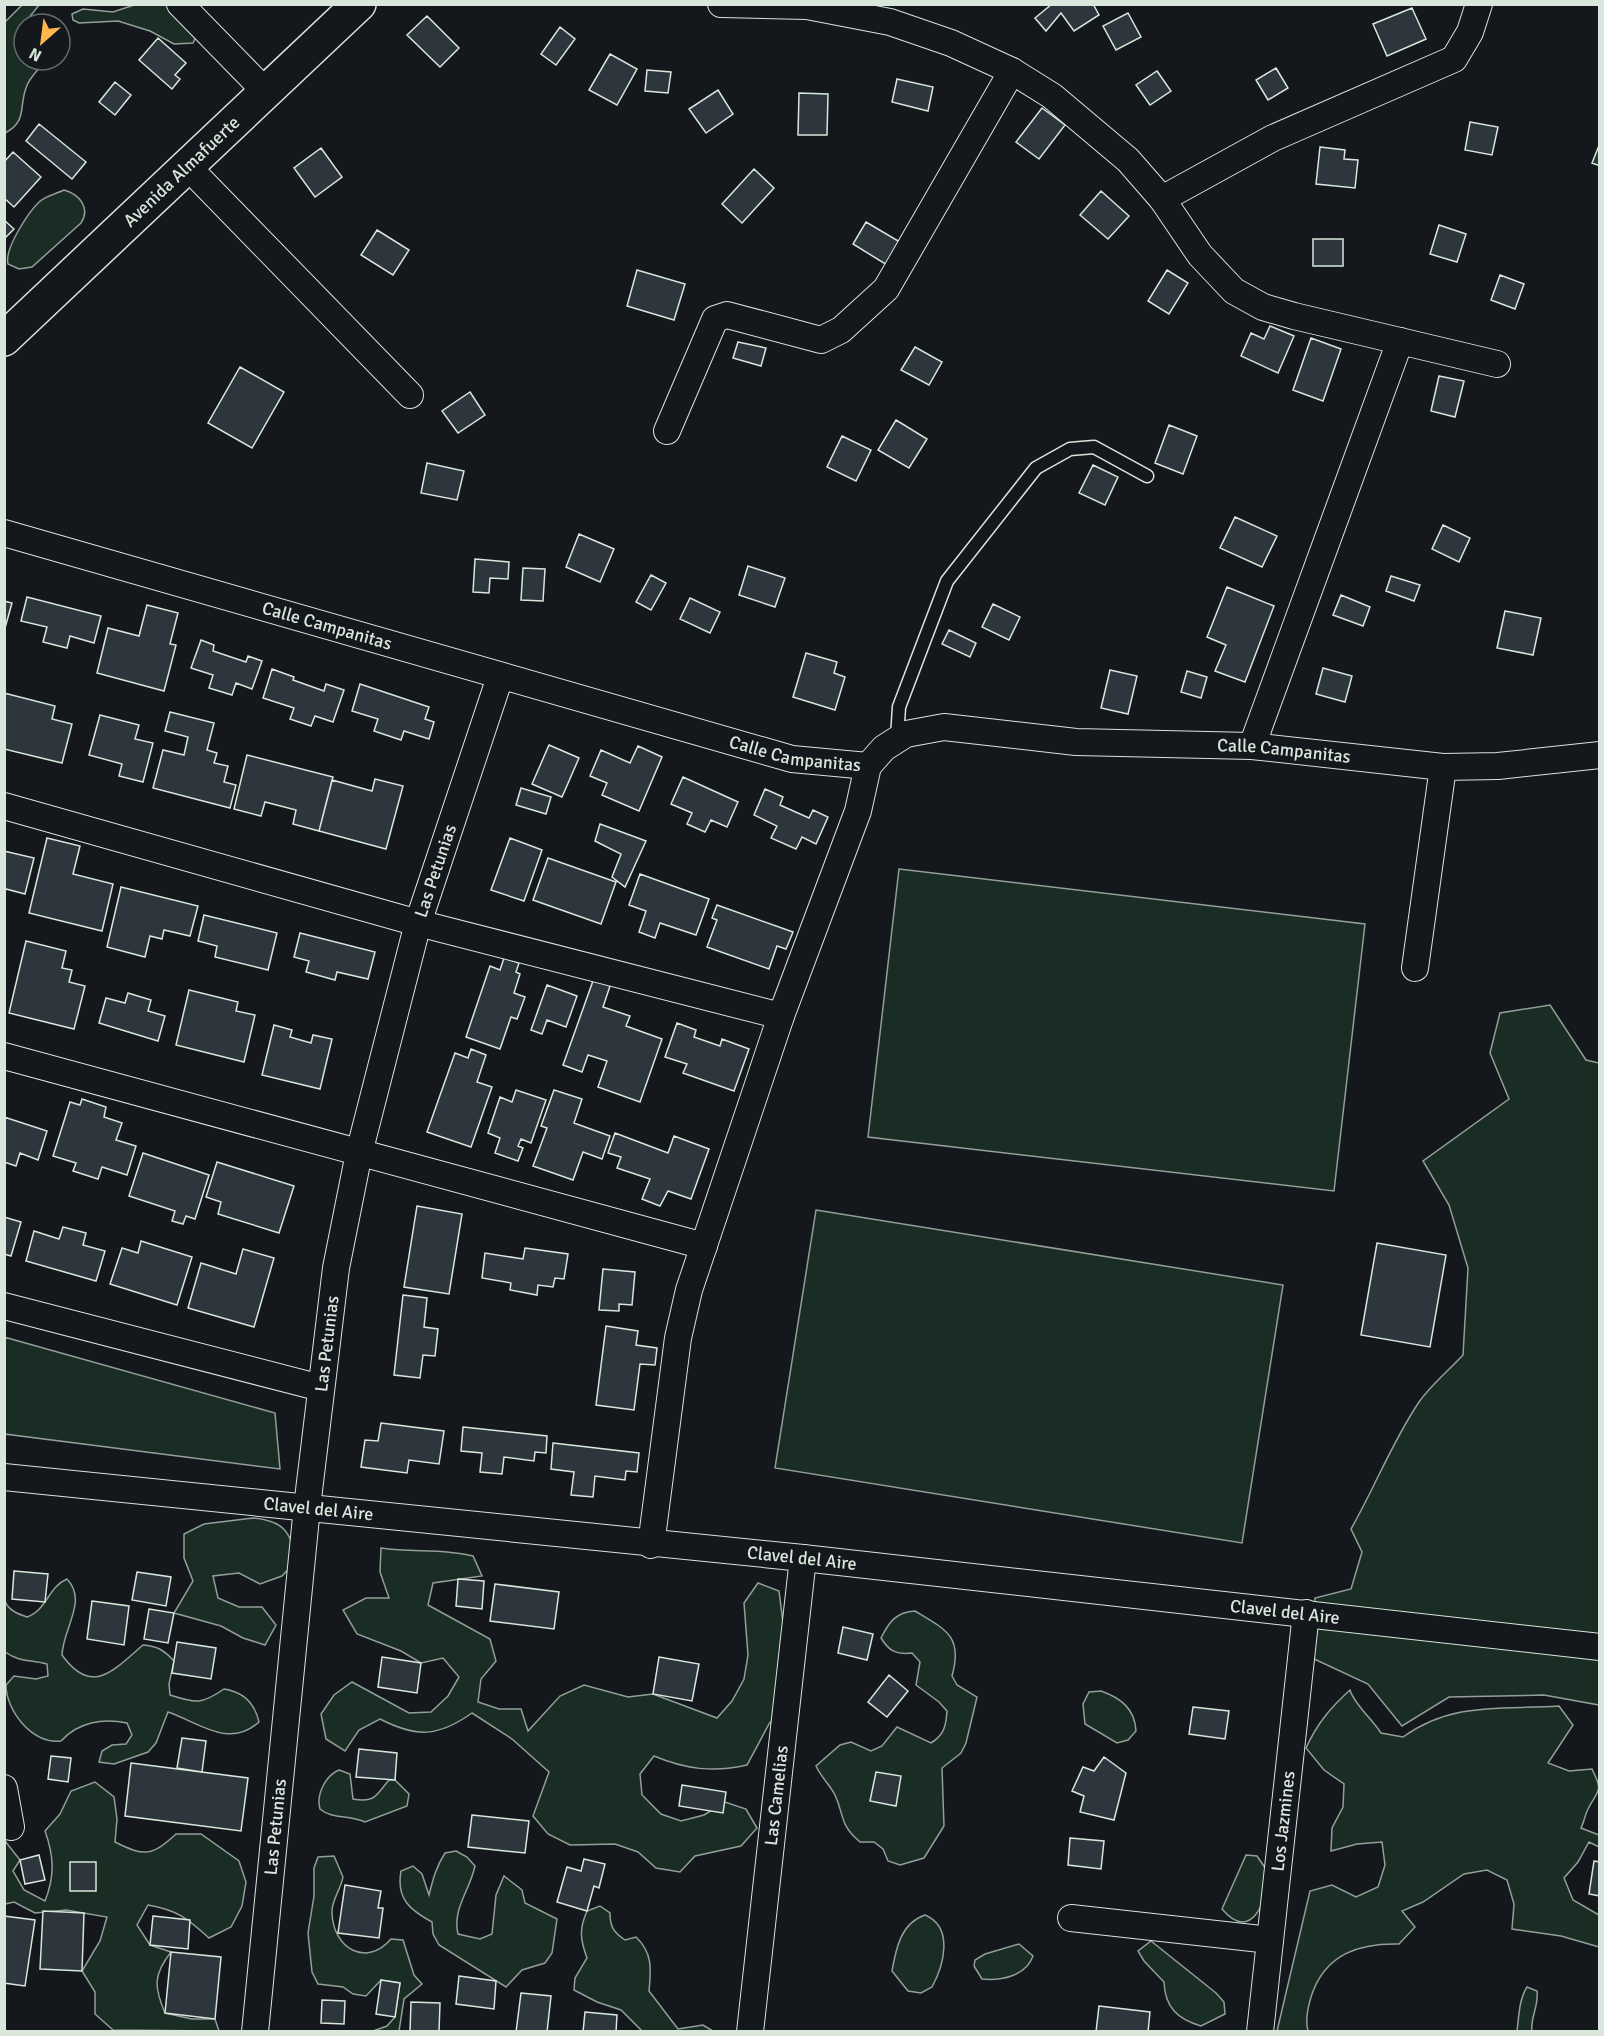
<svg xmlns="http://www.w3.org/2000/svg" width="1604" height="2036" viewBox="0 0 1604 2036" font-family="Signika,sans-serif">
<rect width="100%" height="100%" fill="#14181c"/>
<path fill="#1a2d24" stroke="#939e99" stroke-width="1.5" d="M22,5h17l-15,19v36h19v4c-6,7 -14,14 -17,24 -7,19 1,34 -21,45v-111z
M134,5h46l16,32 -3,6 -19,1 -24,-13 -32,-10 -39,2 -6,-3 -1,-6 11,-5 30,3z
M64,190c15,4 27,18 17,33l-49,44 -13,2 -11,-5c-4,-15 20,-51 31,-62 6,-6 17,-8 25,-12z
M899,869l466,55 -31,267 -466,-54z
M1550,1005l36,55 13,3v642l-55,-10 -95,2 -47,29 -34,-42 -56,-26 3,-60 36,-9 11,-37 -11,-23c24,-42 41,-87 68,-127 12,-17 30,-32 44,-47l5,-87 -19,-63 -26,-44 86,-62 -19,-46 10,-40z
M816,1210l467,75 -41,258 -467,-75z
M4,1337l271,76 5,56 -275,-35z
M253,1518c31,3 35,12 45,41l-16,17 -22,8 -21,-11 -26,3 5,22 21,9h23l14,18 -11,20 -22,-7 -22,-12 -47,-13 19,-32 -9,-23v-24l20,-10z
M381,1548c31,5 61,0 92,8l9,20 -49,7 -5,22 62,34 6,22 -15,18 -3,23 21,7h22l7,22 32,-35 24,-11 44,12 25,-3 64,24 15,-17 12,-22 4,-24 -4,-52 14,-20 21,8 9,71 -3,44 -16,18 -22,41c-33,8 -62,4 -93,-9l-14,18 2,21 19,19 20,7 23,-6 21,-13 21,7 11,19 -16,18 -46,10 -15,16 -24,-4 -18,-16 -23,-8 -45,1 -22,-11 -15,-18 16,-44 -37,-33 -40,-26c-34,24 -55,25 -92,6l-21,11 -14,21 -19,-12 -5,-25 13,-19 18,-13 57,31 22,-1 17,-16 11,-19 -16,-19 -22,5 -20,-12 -44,-17 -14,-24 23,-12h23l-9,-26z
M67,1579c21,22 -4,49 -5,76 30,42 52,15 81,-10 14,1 21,5 31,16l-5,23 1,11c26,8 31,10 54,-6 20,3 31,15 35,33 -30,27 -59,1 -91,-10l-12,31 -8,9 -34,12 -15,-2 3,-11 10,-6 14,-1 6,-9 -5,-12c-24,-5 -49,-1 -66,18 -28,4 -55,-30 -55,-56l8,-9 22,3 12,-3 -1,-12c-17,-5 -26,-1 -42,-12v-51c3,9 13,13 22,16 20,-7 21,-30 40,-38z
M915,1611c32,19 48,26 37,65l5,9 20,12 -11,46 -5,10 -19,15 2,58 -20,32 -24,7 -12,-4 -5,-12 -9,-7h-14c-21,-18 -15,-25 -25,-47 -5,-10 -14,-18 -19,-29l24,-21 11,-3 20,9 11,-5 15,-19 34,16c13,-8 15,-17 16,-32l-8,-9 -23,-17 4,-23 -8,-9c-16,2 -23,-2 -31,-15 8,-16 15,-26 34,-27z
M1350,1690c4,14 22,29 31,43l22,4c50,-36 99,-27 156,-31l14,19 -25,38 21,8 23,-2c12,24 6,20 -4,40 -3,6 -4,13 -7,19l18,7v12l-10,-5 -11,20 -14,16 9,22 26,15v32l-38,-11 -49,-7 2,-25 -7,-24 -20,-10 -23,4 -41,28 -21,9 13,16 -16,17c-40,-1 -73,10 -87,50 -4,12 -7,26 -4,37h-31l33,-140 22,-6 24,12 22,-10 7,-22 -3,-23 -25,2 -26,7 1,-23 11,-21 1,-23 -20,-14 -18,-22c11,-24 24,-40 44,-58z
M1101,1691c20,7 34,18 35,40l-8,9 -11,3 -32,-19 -2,-20 6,-12z
M339,1770l11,4 3,25c23,4 23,-4 36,-19h6l14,14 -2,12 -42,16c-15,-7 -34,-3 -45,-13 -4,-14 5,-33 19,-39z
M95,1782l19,15 3,22 -2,23c30,15 37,14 61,-8h25l38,27 7,21 -4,24 -11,21 -22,11c-22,-20 -32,-28 -61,-33l-11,20 13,20 21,7c-18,23 -17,35 -6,61l27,6h23l4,12 -106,-1 -18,-16v-22l-13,-21 18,-30 7,-24 -41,-7 -31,3 -21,-11 -9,2 -1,-88 7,11 -6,14 15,19 -7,11 11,19 21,11c10,-25 9,-45 0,-70l15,-17 11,-23z
M456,1851l11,6 8,9c-5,24 -23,43 -17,68l22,5 12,-5 4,-39 8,-19 18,14 3,13 32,16 -5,34 -7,10 -23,7 -16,17 -67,-42 -6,-11 -1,-12c-22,-12 -36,-23 -31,-51l12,-5 9,8 7,21c4,-16 7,-28 16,-42z
M1246,1855l11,1 13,19c-4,25 -18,69 -48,34z
M334,1856l9,21c-2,12 -12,24 -11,36 1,35 34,55 59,26l12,1 11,35 8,9 -18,15 -5,32h-26l14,-5 8,-9 5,-34 -19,-3 -15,16 -13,-2 -10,-7 -25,-3 -6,-12 -4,-39 6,-37v-28l4,-11z
M600,1906l10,7c0,13 3,19 15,27l11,-3c17,16 15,33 13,54l29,38 25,-4 10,6h-71l-21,-21 -24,-8 -23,-12 1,-12 12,-20c-7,-19 -8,-29 0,-47z
M925,1915c29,12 19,50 7,72l-11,6 -13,-2 -16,-20c4,-23 9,-48 33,-56z
M1151,1941l65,52 8,9 1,12 -24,12c-24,-7 -36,-19 -37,-44l-20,-21 -6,-10z
M1019,1944l14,12c-7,20 -32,25 -51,23l-8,-13 1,-6 10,-6z
M1527,1987l10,4c2,15 -7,27 -5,40h-15c2,-15 2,-32 10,-44z"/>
<path fill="#2c363c" stroke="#d8e6dc" stroke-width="1.5" d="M1052,4h41l6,11 -25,16 -13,-18 -15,18 -11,-13z
M1412,8l14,31 -39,17 -14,-32z
M1128,13l13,24 -25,13 -13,-24z
M427,16l32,32 -19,19 -33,-32z
M560,27l15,12 -19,26 -15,-11z
M158,38l28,25 -11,12 5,4 -8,10 -33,-29z
M610,54l27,15 -20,36 -28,-15z
M1276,68l12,20 -20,12 -12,-20z
M647,70l24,2 -3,21 -23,-2z
M1157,71l14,20 -21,14 -14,-20z
M897,79l36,8 -5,24 -36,-9z
M115,82l16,13 -16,20 -16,-13z
M718,90l15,24 -27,19 -17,-24z
M799,93l29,1 -1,41h-29z
M1042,108l23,17 -26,34 -23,-17z
M1470,122l28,5 -6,28 -27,-5z
M39,124l47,38 -14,17 -46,-38z
M1600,143v23l-8,-3z
M1320,147l25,3 -1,9 14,1 -3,28 -39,-4z
M321,148l21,29 -27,20 -21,-29z
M13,152l28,25 -27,30 -10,-9v-36z
M754,169l20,19 -32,35 -20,-19z
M1101,191l28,25 -21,23 -28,-24z
M4,220l10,9 -10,10z
M866,222l34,20 -13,23 -34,-21z
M1439,225l27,9 -9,28 -27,-8z
M377,230l32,20 -16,25 -32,-20z
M1313,239h30v27h-30z
M637,270l48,14 -11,36 -47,-14z
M1167,270l21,13 -19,31 -21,-13z
M1500,275l24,9 -9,25 -24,-9z
M1270,326l24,10 -16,37 -37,-17 10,-23 13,6z
M1311,338l30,11 -18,52 -30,-11z
M738,342l28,6 -5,18 -28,-8z
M915,347l27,15 -13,23 -28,-15z
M240,367l44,25 -32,56 -44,-25z
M1439,376l25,5 -9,36 -24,-6z
M470,392l15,23 -27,18 -16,-22z
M896,420l31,19 -18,29 -31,-18z
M1169,425l28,11 -14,38 -28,-11z
M842,436l29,14 -15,31 -29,-14z
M427,463l37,8 -7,29 -36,-7z
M1093,465l25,12 -13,28 -26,-12z
M1235,517l42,19 -15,31 -42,-19z
M1443,525l27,13 -11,24 -27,-13z
M579,534l35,15 -14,33 -34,-15z
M475,559l34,3 -1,17 -18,-1 -1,15 -16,-1z
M748,566l37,12 -10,29 -36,-12z
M523,568l22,1 -2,32 -22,-1z
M651,575l15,8 -15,27 -15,-8z
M1391,576l29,9 -6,16 -28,-10z
M1227,587l47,19 -29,76 -30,-11 11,-26 -19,-8z
M1341,595l29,12 -7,19 -30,-11z
M27,597l74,19 -7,27 -24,-7 -3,12 -24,-6 4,-15 -26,-6z
M690,598l30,14 -10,21 -30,-14z
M4,601l8,2 -7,25h-1z
M993,604l27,13 -11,23 -27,-13z
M147,605l31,8 -8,31 6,1 -12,46 -67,-18 11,-45 31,8z
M1505,611l36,7 -8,37 -36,-7z
M949,630l27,13 -6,14 -28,-13z
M201,640l13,5 -1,6 33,11 2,-6 14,5 -10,28 -16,-6 -4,12 -23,-7 4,-13 -22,-7z
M806,653l31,9 -3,11 11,4 -10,33 -42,-13z
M1323,668l29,8 -7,26 -29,-8z
M272,669l22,8 -1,3 31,11 2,-7 18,6 -11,32 -18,-6 -4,10 -21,-7 4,-11 -31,-10z
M1110,670l27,6 -9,38 -27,-6z
M1187,671l20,6 -6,21 -20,-6z
M360,684l69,23 -4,12 9,3 -5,17 -25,-8 -3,9 -27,-9 4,-12 -26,-8z
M4,693l51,13 -3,13 20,5 -10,39 -58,-14z
M170,712l44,11 -7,27 10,3 -3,10 14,3 -4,16 12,3 -6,23 -77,-20 10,-38 21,5 4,-18 -23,-6z
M100,715l39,10 -4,14 18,4 -10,39 -24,-6 3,-12 -33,-9z
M549,745l30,13 -17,39 -30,-13z
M638,746l24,11 -23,54 -37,-16 5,-12 -17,-7 11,-26 29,13z
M247,755l86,22 -14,54 -26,-7 3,-14 -31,-8 -4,14 -27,-7z
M683,777l55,25 -11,25 -16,-7 -6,12 -18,-8 5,-11 -21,-9z
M375,779l28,7 -17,63 -67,-18 13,-51 40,11z
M521,788l30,9 -5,17 -30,-9z
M765,789l18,8 -3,8 29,13 4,-8 15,7 -12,27 -14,-7 -6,12 -25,-11 6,-12 -23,-11z
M600,824l46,17 -21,46 -13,-10 9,-23 -26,-13z
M47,838l33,8 -7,28 40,10 -11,47 -73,-18z
M510,838l32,12 -18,51 -33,-11z
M4,851l30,7 -9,36 -19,-5 -2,5z
M548,858l68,24 -15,42 -68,-24z
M640,874l69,25 -13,36 -36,-12 -5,15 -16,-6 7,-21 -17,-6z
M121,887l77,19 -8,30 -26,-6 -2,9 -12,-3 -5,21 -38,-10z
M717,905l76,27 -7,17 -9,-3 -8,23 -62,-22 10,-27 -5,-2z
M204,915l73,18 -9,37 -53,-13 2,-11 -19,-5z
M300,933l75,19 -7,27 -31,-7 -2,8 -29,-8 3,-11 -15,-4z
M26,941l40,10 -4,17 10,2 -3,12 16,4 -11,43 -65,-16z
M504,958l15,5 -3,9 4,2 -6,19 11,4 -8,22 -6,-2 -11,32 -34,-12 24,-71 10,4z
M594,978l17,5 -8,24 27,9 -4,10 36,13 -22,63 -42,-15 9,-26 -19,-6 -6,17 -19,-7z
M547,985l30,11 -11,31 -19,-7 -5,14 -11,-4z
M189,990l49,12 -2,9 19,4 -11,47 -68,-17z
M128,993l23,7 -3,11 17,5 -7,25 -59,-18 7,-25 19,5z
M677,1023l19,7 -2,7 26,9 2,-7 27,10 -15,42 -51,-18 4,-9 -22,-7z
M274,1025l18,5 -2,7 21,6 2,-8 19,4 -12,50 -58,-14z
M471,1049l15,6 -9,27 15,5 -21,60 -44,-15 28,-79 13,5z
M516,1090l30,10 -15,43 -10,-4 -3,7 5,2 -5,13 -23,-8 5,-15 -12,-5 12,-36 12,5z
M554,1090l28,9 -8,24 36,13 -8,23 -19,-7 -10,28 -40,-14 14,-38 -6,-2z
M82,1099l24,8 -2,10 18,6 -6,17 20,6 -9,29 -25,-8 -4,12 -25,-8 3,-8 -23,-7 17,-54 10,3z
M4,1117l43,14 -9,29 -18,-7 -4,13 -12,-4z
M615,1133l53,20 6,-17 35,13 -18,50 -23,-8 -8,15 -18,-7 8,-20 -33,-11 4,-11 -13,-4z
M143,1153l66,22 -14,44 -9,-3 -3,8 -11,-3 3,-10 -46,-15z
M217,1162l77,24 -15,47 -61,-19 3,-12 -15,-5z
M417,1206l45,8 -13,80 -45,-7z
M4,1217l17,5 -10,34 -7,-2z
M63,1227l23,6 -3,12 22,6 -9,30 -70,-20 8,-30 25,8z
M141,1241l51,16 -15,48 -67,-21 12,-36 16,5z
M1377,1243l69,12 -16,92 -69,-12z
M525,1248l43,6 -4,25 -9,-1 -2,9 -15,-2 -1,10 -27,-5 1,-7 -29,-5 3,-25 38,6z
M243,1249l31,9 -20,69 -66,-19 13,-45 35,11z
M603,1269l32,3 -3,33 -13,-1v7l-20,-1z
M403,1295l24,3 -3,29 14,2 -3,27 -12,-1 -3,23 -26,-3z
M606,1326l32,5 -2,14 21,3 -2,17 -15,-1 -6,46 -38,-5z
M381,1423l63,8 -5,33 -30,-4 -2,13 -46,-6 4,-27 13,1z
M463,1427l84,9 -1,17 -11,-1 -1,9 -30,-4 -2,17 -22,-2 2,-19 -21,-2z
M553,1443l86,10 -2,19 -11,-1 -1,9 -30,-4 -2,21 -22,-2 3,-23 -23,-3z
M14,1571l34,3 -3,28 -33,-3z
M137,1572l34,5 -5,29 -34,-6z
M458,1579l26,2 -2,28 -26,-3z
M495,1584l64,8 -5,37 -64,-8z
M92,1601l37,5 -5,39 -37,-6z
M149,1609l25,4 -6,30 -24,-4z
M843,1627l30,7 -6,26 -29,-7z
M177,1642l39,6 -5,31 -39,-6z
M382,1657l39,6 -4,30 -39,-6z
M659,1657l40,7 -7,37 -39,-7z
M889,1675l19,16 -21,26 -19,-15z
M1193,1707l36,4 -4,28 -36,-5z
M182,1738l24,3 -4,31 -25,-4z
M359,1749l38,4 -2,27 -39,-3z
M51,1756l20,2 -3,24 -20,-3z
M1104,1757l22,16 -12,47 -34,-8 4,-16 -12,-5 11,-24 11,4z
M131,1763l117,15 -7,53 -116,-15z
M876,1772l25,4 -5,30 -26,-5z
M682,1785l44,7 -3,21 -44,-7z
M472,1815l57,6 -4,32 -57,-6z
M1070,1838l34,3 -3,28 -33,-4z
M39,1855l6,25 -20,4 -5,-24z
M584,1859l21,5 -6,24 -5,-2 -7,25 -30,-9 10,-35 14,4z
M1594,1861l6,1v34l-11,-2z
M70,1862h26v29h-26z
M345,1885l36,6 -3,17h5l-4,30 -41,-5z
M43,1911l41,2 -2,58 -42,-2z
M4,1916l31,4 -10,66 -21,-3z
M153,1916l37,4 -2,29 -38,-4z
M171,1952l50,5 -6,62 -50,-6z
M459,1976l37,5 -2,28 -38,-5z
M381,1980l19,3 -5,34 -19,-3z
M521,1993l30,3 -4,36h-31z
M322,2000l23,1 -1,23 -23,-1z
M411,2002l29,1 -1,29h-29z
M1099,2006l51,6 -2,20h-52z
M585,2012l32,3 -1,17h-33z"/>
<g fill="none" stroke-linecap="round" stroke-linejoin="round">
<defs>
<path id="lane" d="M897,738l2,-31 48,-126 89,-113 34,-19 24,-2 53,29"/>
<g id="street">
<path d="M180,4l85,87"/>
<path d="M721,4l86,2 83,16 61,21 61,28 40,25 76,64 34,39 38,56 34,36 29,16 31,9 203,48"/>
<path d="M188,167l222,228"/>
<path d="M1162,199l111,-61 181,-79 16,-27 9,-28"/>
<path d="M667,431l48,-112 12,-4 94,25 20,-10 45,-41 126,-218"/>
<path id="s1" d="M4,533l788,226 76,7"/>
<path d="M1252,746l148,-405"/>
<path d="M4,806l414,117 363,93"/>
<path d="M1415,968l28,-201"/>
<path d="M4,1056l700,190"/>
<path d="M4,1306l317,82"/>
<path id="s2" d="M4,1477l799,81 797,89"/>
<path id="s3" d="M651,1545l27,-207 11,-48 92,-274 77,-205 10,-45 16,-18 22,-14 38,-7 132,15 176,4 191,21 55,-1 102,-11"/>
<path d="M4,1788l7,39"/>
<path d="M1071,1918l199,22"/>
<path id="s4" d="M255,2032l52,-525 29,-239 23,-115 59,-230 82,-246"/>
<path id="s5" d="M750,2032l53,-474"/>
<path id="s6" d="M1260,2032l46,-419"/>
</g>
<g id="secondary">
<path id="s7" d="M4,339l355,-335"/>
</g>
</defs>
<use href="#lane" stroke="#d8e6dc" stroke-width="15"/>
<use href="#street" stroke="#d8e6dc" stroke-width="28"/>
<use href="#secondary" stroke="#d8e6dc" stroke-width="36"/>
<use href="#lane" stroke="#14181c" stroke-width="12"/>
<use href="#street" stroke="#14181c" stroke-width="26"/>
<use href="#secondary" stroke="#14181c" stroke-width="33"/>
</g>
<g text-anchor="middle" stroke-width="4.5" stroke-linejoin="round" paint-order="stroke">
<g font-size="18" fill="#d8e6dc" stroke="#14181c">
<text dy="6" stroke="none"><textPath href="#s7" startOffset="244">Avenida Almafuerte</textPath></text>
<text dy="6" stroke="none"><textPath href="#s1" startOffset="336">Calle Campanitas</textPath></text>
<text dy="6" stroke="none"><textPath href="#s1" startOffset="822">Calle Campanitas</textPath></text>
<text dy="6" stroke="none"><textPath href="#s3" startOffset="1242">Calle Campanitas</textPath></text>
<text dy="6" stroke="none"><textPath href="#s4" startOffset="1178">Las Petunias</textPath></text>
<text dy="6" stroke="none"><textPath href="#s4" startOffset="692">Las Petunias</textPath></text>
<text dy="6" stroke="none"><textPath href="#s2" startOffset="316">Clavel del Aire</textPath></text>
<text dy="6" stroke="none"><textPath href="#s2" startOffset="802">Clavel del Aire</textPath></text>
<text dy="6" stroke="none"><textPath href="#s2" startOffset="1288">Clavel del Aire</textPath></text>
<text dy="6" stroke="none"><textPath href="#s5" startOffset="238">Las Camelias</textPath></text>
<text dy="6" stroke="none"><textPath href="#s6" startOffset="212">Los Jazmines</textPath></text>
<text dy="6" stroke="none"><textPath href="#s4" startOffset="206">Las Petunias</textPath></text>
</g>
</g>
<rect width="1604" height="2036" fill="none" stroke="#d8e6dc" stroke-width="12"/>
<g transform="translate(42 42) rotate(208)"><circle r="28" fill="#14181c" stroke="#626a69" stroke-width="1.5"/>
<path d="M0-4.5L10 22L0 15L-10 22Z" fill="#ffb74d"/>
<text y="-9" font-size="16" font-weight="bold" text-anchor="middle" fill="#d8e6dc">N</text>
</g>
</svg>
